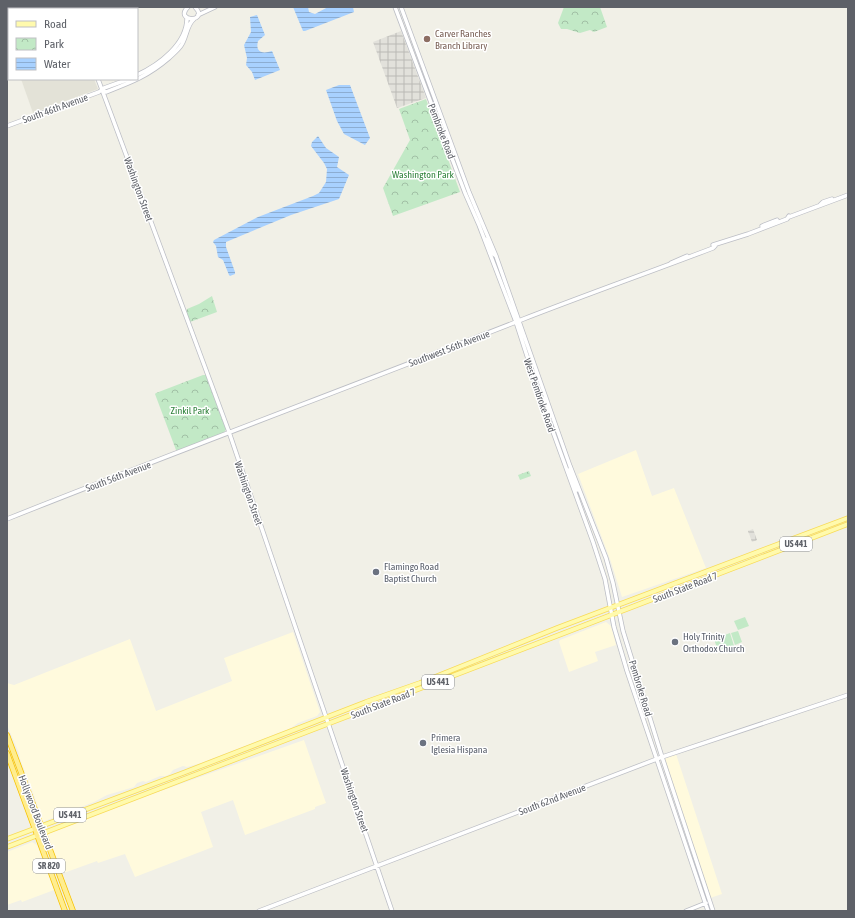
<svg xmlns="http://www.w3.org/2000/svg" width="855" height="918" viewBox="0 0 855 918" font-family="'Asap Condensed',sans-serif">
<defs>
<pattern id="industrial-grid" width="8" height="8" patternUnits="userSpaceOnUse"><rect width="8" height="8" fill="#e2e1db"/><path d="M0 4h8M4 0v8" fill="none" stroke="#babab5"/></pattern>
<pattern id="park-crowns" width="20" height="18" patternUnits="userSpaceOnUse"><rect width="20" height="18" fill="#c2e9c6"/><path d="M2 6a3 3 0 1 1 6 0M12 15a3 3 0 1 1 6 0" fill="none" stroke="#a1c0a5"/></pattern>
<pattern id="water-rules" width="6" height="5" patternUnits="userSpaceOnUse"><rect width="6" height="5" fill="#a8d1ff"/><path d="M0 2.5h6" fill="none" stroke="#8cadd2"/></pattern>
</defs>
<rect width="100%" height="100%" fill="#f1f0e7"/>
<path fill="#fffadd" d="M636,450l16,46 22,-8 32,80 -84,29 -11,-35 -33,-88z
M606,622l5,4 5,19 -21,7 3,9 -29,11 -10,-30 1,-2z
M293,632l27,80 -3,4 -19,7 -7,5 -90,35 -14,4 -4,-1 -10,4 -3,4 -4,2h-6l-14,6 -3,-1 -6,2 -3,4 -27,8 -13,7 -52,20 -7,-24 -15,-39 -1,-6 -12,-28v-42l7,2 116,-46 26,72 76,-30 -8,-23z
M304,740l22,63 -11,4v2l-70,26 -12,-35 -32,12 12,35 -78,30 -10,-23 -27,9 -1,-2 -36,13 -16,-42z
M676,754l46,140 -12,4 -46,-139z
M32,842l5,3 17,45 -32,12 -1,-2 -14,5v-53z"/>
<path fill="url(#industrial-grid)" d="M401,31l25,67 -29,10 -24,-66z
M753,529l4,11 -5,2 -4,-11z"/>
<path fill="#e3e2d7" d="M21,79h73l4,10 -65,24z"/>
<path fill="#c2e9c6" d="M745,617l4,9 -11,4 -4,-9z
M738,631l4,11 -7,3 -4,-12z
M730,633l4,13 -16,5 -4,-12z"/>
<path fill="url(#park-crowns)" d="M564,7h36l7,20 -13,5 -4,-2 -10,3 -13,-4h-6l-3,-6z
M426,99l34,93 -67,24 -10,-28 27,-48 -11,-31z
M212,296l5,16 -27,10 -4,-10 1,-3 12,-5z
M203,375h3l20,54 -2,4 -45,18 -3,-1 -21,-56 1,-1z
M529,471l2,5 -11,4 -2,-5z"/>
<path fill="url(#water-rules)" d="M293,7h15l1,5 6,2 13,-7h25l1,5 -49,19h-2z
M257,15l8,20 -7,6c-3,12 5,13 14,10l8,19 -25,10 -3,-8 -6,-7 1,-7 -3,-13 7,-13 -1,-15z
M339,85h11l20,53 -5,7 -21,-11 -7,-13 -11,-31z
M318,136l8,12 13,9 -2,10 12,8 -10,24 -48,16 -65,27v5l9,25v2l-5,2 -1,-1 -6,-15 -5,-3 -2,-11 -3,-4 1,-2 44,-23 55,-21 6,-3 7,-11 1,-13 -3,-6 -13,-17 1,-4z"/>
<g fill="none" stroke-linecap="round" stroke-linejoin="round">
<defs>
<path id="secondary" d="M71,7l1,2
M188,7c-15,15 22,16 7,0
M395,7l70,186 14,32 37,97 24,74 53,146 12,37 9,48 13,44 81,240
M401,7l68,185 27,64 74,210 36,92 7,25 10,48 39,126 51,154
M198,15l17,-8
M137,75c22,-10 50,-31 50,-57
M98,79l131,353 163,479
M102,90l4,2c26,-10 42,-16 63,-34 4,-4 8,-7 11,-11 7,-8 6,-22 14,-28
M7,126l92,-34 5,-4 25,-9
M820,205l3,-3 9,-3
M789,217l59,-22
M762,226l15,-6
M484,238c6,5 5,14 12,18
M713,245l35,-11 39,-15 2,-3
M671,263l16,-7
M541,397l3,3 6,16
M568,470l9,20
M7,519c171,-68 343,-132 514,-199 64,-25 129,-48 192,-72l2,-2
M259,911l403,-154 186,-62
M686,911l20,-8"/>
<path id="primary" d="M7,839l176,-66 183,-71 54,-19 137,-55 291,-110
M7,847l841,-323"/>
<path id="highway" d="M7,735l66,176
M7,753l58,158"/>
</defs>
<use href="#secondary" stroke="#bcbec5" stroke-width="5"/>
<use href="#primary" stroke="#f8db58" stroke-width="5.5"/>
<use href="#highway" stroke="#f7c200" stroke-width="6"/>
<use href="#secondary" stroke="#fff" stroke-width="3.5"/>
<use href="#primary" stroke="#fffaad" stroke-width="4"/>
<use href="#highway" stroke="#ffed8f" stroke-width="4.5"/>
</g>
<circle fill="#8d6e63" stroke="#fff" stroke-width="1.5" cx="427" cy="39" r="4"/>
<g fill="#6b7280" stroke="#fff" stroke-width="1.5">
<circle cx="376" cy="572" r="4"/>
<circle cx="675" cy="642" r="4"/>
<circle cx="423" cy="743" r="4"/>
</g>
<g text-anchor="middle" stroke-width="3" stroke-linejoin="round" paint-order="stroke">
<g fill="#fff" stroke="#8e9095" stroke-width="1">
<rect x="780" y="537" width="32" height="14" rx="3"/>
<rect x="422" y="675" width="32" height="14" rx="3"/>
<rect x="54" y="808" width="32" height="14" rx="3"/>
<rect x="33" y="859" width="32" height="14" rx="3"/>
</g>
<g font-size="9" font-weight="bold" fill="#5e6168">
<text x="796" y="547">US 441</text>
<text x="438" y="685">US 441</text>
<text x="70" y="818">US 441</text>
<text x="49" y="869">SR 820</text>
</g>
<g font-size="10" fill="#785e54" stroke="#fff" text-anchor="start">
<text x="435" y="37">Carver Ranches<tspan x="435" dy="12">Branch Library</tspan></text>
</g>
<g font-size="10" fill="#5e6168" stroke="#fff">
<text transform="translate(55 108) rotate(-20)" y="4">South 46th Avenue</text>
<text transform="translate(442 131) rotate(69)" y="4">Pembroke Road</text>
<text transform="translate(139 189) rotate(70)" y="4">Washington Street</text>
<text transform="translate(449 348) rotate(-21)" y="4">Southwest 56th Avenue</text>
<text transform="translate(540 395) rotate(71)" y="4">West Pembroke Road</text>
<text transform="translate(118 476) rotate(-21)" y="4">South 56th Avenue</text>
<text transform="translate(249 493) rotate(71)" y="4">Washington Street</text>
<text transform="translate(685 587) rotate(-21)" y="4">South State Road 7</text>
<text transform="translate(641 688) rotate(73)" y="4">Pembroke Road</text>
<text transform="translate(383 703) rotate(-21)" y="4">South State Road 7</text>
<text transform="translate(552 799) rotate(-21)" y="4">South 62nd Avenue</text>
<text transform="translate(355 800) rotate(71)" y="4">Washington Street</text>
<text transform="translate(36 812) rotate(69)" y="4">Hollywood Boulevard</text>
</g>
<g font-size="10" fill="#30833c" stroke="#fff">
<text x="423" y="178">Washington Park</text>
<text x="190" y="414">Zinkil Park</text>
</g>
<g font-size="10" fill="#5b616d" stroke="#fff" text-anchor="start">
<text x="384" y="570">Flamingo Road<tspan x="384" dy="12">Baptist Church</tspan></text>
<text x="683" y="640">Holy Trinity<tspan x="683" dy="12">Orthodox Church</tspan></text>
<text x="431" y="741">Primera<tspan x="431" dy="12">Iglesia Hispana</tspan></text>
</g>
</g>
<rect width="855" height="918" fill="none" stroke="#5e6168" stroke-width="16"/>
<rect x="8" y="8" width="130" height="72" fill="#ffffff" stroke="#bfc0c3"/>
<rect x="16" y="21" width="20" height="6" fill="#fffaad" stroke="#bfc0c3"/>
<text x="44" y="28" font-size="12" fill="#5e6168">Road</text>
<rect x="16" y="38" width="20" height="12" fill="url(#park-crowns)" stroke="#bfc0c3"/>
<text x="44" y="48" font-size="12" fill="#5e6168">Park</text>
<rect x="16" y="58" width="20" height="12" fill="url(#water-rules)" stroke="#bfc0c3"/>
<text x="44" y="68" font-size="12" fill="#5e6168">Water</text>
</svg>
